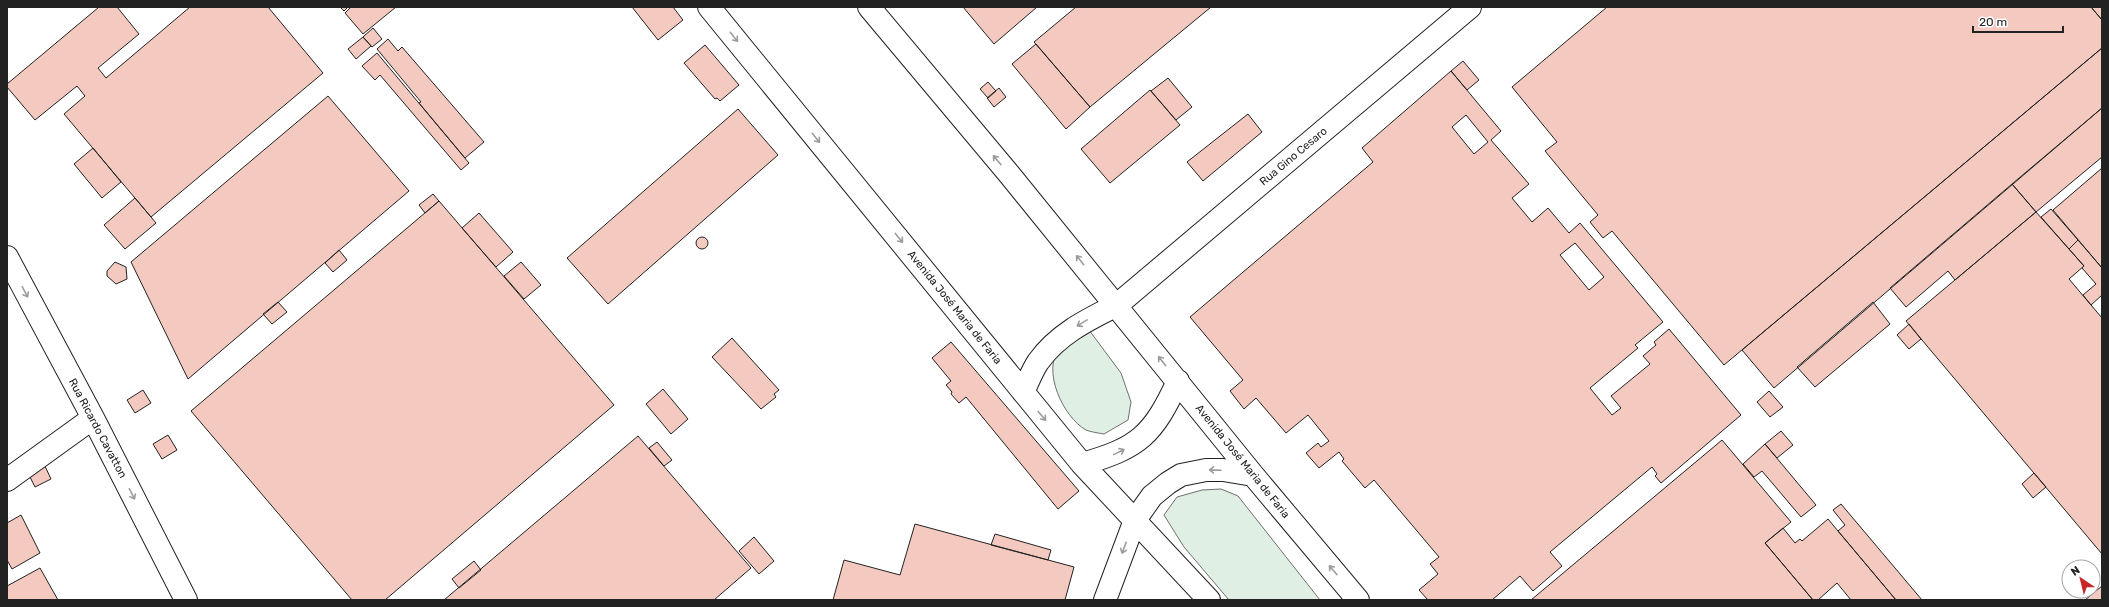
<svg xmlns="http://www.w3.org/2000/svg" width="2109" height="607" viewBox="0 0 2109 607" font-family="Rubik,sans-serif">
<rect width="100%" height="100%" fill="#fff"/>
<path fill="#e0efe3" stroke="#6f6f6f" d="M1089,330l32,43 10,29 -3,18 -24,14c-6,-1 -13,-2 -18,-4 -23,-13 -45,-60 -26,-83 6,-7 21,-12 29,-17z
M1221,489l17,7 82,104h-91l-45,-53 -20,-32 13,-18 25,-7z"/>
<path fill="#f3c9c0" stroke="#222" fill-rule="evenodd" d="M99,7h18l22,27 -41,34 8,10 84,-71h78l55,66 -172,144 -87,-103 21,-18 -8,-10 -42,34 -28,-33v-3z
M340,7h8l-4,4z
M351,7h45l-33,27 -18,-21z
M632,7h41l10,13 -25,20z
M963,7h74l-43,37z
M1076,7h135l-121,100 -56,-65z
M1607,7h484l11,13v28l-378,317 -112,-134 -9,7 -13,-16 8,-7 -53,-64 12,-9 -45,-55z
M2091,7h11v13z
M373,28l9,11 -10,8 -9,-10z
M363,37l8,9 -15,13 -8,-10z
M388,39l10,12 4,-4 82,95 -19,16 -46,-55 2,-1 -44,-53z
M1036,44l54,63 -24,22 -54,-65z
M705,45l34,40 -19,16 -3,-3 -2,1 -31,-36z
M2102,48v60l-328,280 -32,-38z
M377,53l92,110 -8,7 -81,-95 -5,5 -13,-14z
M1463,61l16,19 -12,10 -16,-19z
M1451,71l50,60 -10,9 38,44 -17,14 20,24 16,-14 21,25 11,-10 83,99 -28,23 3,3 -48,40 22,27 9,-7 -10,-12 39,-32 -7,-8 13,-11 -2,-3 15,-13 72,86 -80,68 -6,-7 2,-2 -5,-7 -102,85 12,14 -29,25 -13,-15 -28,24h-64l-9,-10 19,-16 -8,-10 9,-7 -65,-77 -9,8 -23,-27 2,-2 -5,-7 -20,16 -13,-15 12,-10 3,4 8,-6 -21,-26 -22,18 -30,-35 -12,11 -14,-18 13,-11 -53,-63 183,-155 -11,-14zM1466,115l22,27 -14,12 -22,-27zM1575,243l29,34 -15,13 -29,-35z
M1168,78l24,29 -16,13 -25,-29z
M988,82l8,9 -8,7 -8,-9z
M999,88l7,9 -12,10 -7,-9z
M1150,90l30,35 -70,58 -29,-34z
M328,96l81,95 -221,188 -57,-117z
M2102,108v49l-66,55 -24,-28z
M738,109l40,46 -170,149 -41,-46z
M1248,114l14,18 -59,49 -16,-19z
M93,148l28,34 -19,16 -28,-34z
M2102,168v100l-49,-58z
M2012,184l24,28 -81,68 -7,-9 -42,36 -16,-19z
M433,194l6,7 -14,12 -6,-8z
M135,198l21,25 -31,26 -21,-24z
M439,201l175,204 -229,195h-33l-161,-189z
M2051,209l27,31 -9,9 -28,-32z
M2036,212l48,54 -15,13 33,39v236l-196,-233z
M479,213l34,39 -17,15 -34,-39z
M696 243a6 6 0 1 1 12 0a6 6 0 1 1-12 0Z
M2078,240l24,28v27l-11,10 -8,-10 13,-11 -14,-16 2,-2 -15,-17z
M339,250l8,10 -14,12 -8,-9z
M115,262l11,5 1,12 -11,5 -9,-8v-5z
M521,262l20,23 -17,14 -20,-23z
M278,302l9,10 -15,12 -9,-10z
M1873,302l17,22 -75,63 -18,-20z
M1909,324l12,15 -12,10 -12,-14z
M732,338l47,52 -5,4 2,3 -15,12 -49,-52z
M951,342l128,149 -21,18 -92,-112 -7,6 -8,-9 1,-2 -6,-7 5,-4 -19,-23z
M663,389l25,30 -17,15 -25,-30z
M143,390l8,13 -16,10 -8,-13z
M1769,391l14,16 -13,10 -13,-15z
M1781,431l12,14 -16,13 -12,-14z
M168,435l9,15 -15,9 -9,-15z
M638,436l113,132 -37,32h-270z
M1722,440l69,82 -26,21 48,57h-282z
M657,442l15,18 -8,6 -15,-18z
M1765,444l51,61 -15,12 -39,-46 -8,6 -11,-13z
M44,464l7,15 -16,8 -7,-14z
M2034,473l12,14 -13,11 -11,-14z
M1841,504l81,96h-26l-58,-69 7,-6 -12,-15z
M21,515l19,38 -28,16 -5,-9v-37z
M1828,519l10,12 58,69h-45l-14,-17 -19,17h-5l-48,-57 18,-15 12,15 5,-4 2,2z
M915,524l159,43 -9,33h-232l11,-40 56,15z
M995,534l56,16 -3,10 -57,-15z
M754,537l20,24 -15,13 -20,-23z
M474,561l7,9 -22,18 -7,-9z
M40,568l18,32h-51v-14z
M2102,586v14h-17z"/>
<g fill="none" stroke-linecap="round" stroke-linejoin="round">
<defs>
<path id="minor" d="M709,7l373,457 127,136
M869,7l140,167 244,301 105,125
M7,257l86,161 93,182
M1023,392c5,-10 9,-21 15,-30 20,-28 49,-42 79,-57l353,-298
M1082,464c57,-16 71,-29 96,-83
M7,480l86,-62
M1105,600l30,-80 17,-24 16,-13 13,-8 25,-5h17l30,5"/>
</defs>
<use href="#minor" stroke="#222" stroke-width="24"/>
<use href="#minor" stroke="#fff" stroke-width="22"/>
</g>
<defs><path id="oneway-shaft" d="M-6 0H5M1.5-3L5.5 0L1.5 3" fill="none" stroke-width="1.6" stroke-linecap="round" stroke-linejoin="round"/></defs>
<g stroke="#9c9c9c">
<use href="#oneway-shaft" transform="translate(734 37) rotate(51)"/>
<use href="#oneway-shaft" transform="translate(816 138) rotate(51)"/>
<use href="#oneway-shaft" transform="translate(997 160) rotate(-130)"/>
<use href="#oneway-shaft" transform="translate(899 238) rotate(51)"/>
<use href="#oneway-shaft" transform="translate(1080 260) rotate(-129)"/>
<use href="#oneway-shaft" transform="translate(25 292) rotate(62)"/>
<use href="#oneway-shaft" transform="translate(1082 323) rotate(149)"/>
<use href="#oneway-shaft" transform="translate(1162 361) rotate(-128)"/>
<use href="#oneway-shaft" transform="translate(1042 416) rotate(50)"/>
<use href="#oneway-shaft" transform="translate(1119 452) rotate(-26)"/>
<use href="#oneway-shaft" transform="translate(1215 470) rotate(-178)"/>
<use href="#oneway-shaft" transform="translate(132 494) rotate(63)"/>
<use href="#oneway-shaft" transform="translate(1124 548) rotate(110)"/>
<use href="#oneway-shaft" transform="translate(1333 570) rotate(-130)"/>
</g>
<g text-anchor="middle" stroke-width="3" stroke-linejoin="round" paint-order="stroke">
<g font-size="11" fill="#222" stroke="#fff">
<text transform="translate(1293 156) rotate(-40)" y="4">Rua Gino Cesaro</text>
<text transform="translate(955 307) rotate(51)" y="4">Avenida José Maria de Faria</text>
<text transform="translate(98 428) rotate(62)" y="4">Rua Ricardo Cavatton</text>
<text transform="translate(1243 461) rotate(51)" y="4">Avenida José Maria de Faria</text>
</g>
</g>
<rect width="2109" height="607" fill="none" stroke="#222222" stroke-width="16"/>
<g transform="translate(2081 579) rotate(325)"><circle r="19" fill="#ffffff" stroke="#a7a7a7"/>
<path d="M0-3L7 15L0 10L-7 15Z" fill="#c62828"/>
<text y="-6" font-size="11" font-weight="bold" text-anchor="middle" fill="#222222">N</text>
</g>
<path d="M1973 26v6h90v-6" fill="none" stroke="#222222" stroke-width="2"/>
<text x="1979" y="26" font-size="12" fill="#222222" stroke="#ffffff" stroke-width="3" paint-order="stroke">20 m</text>
</svg>
